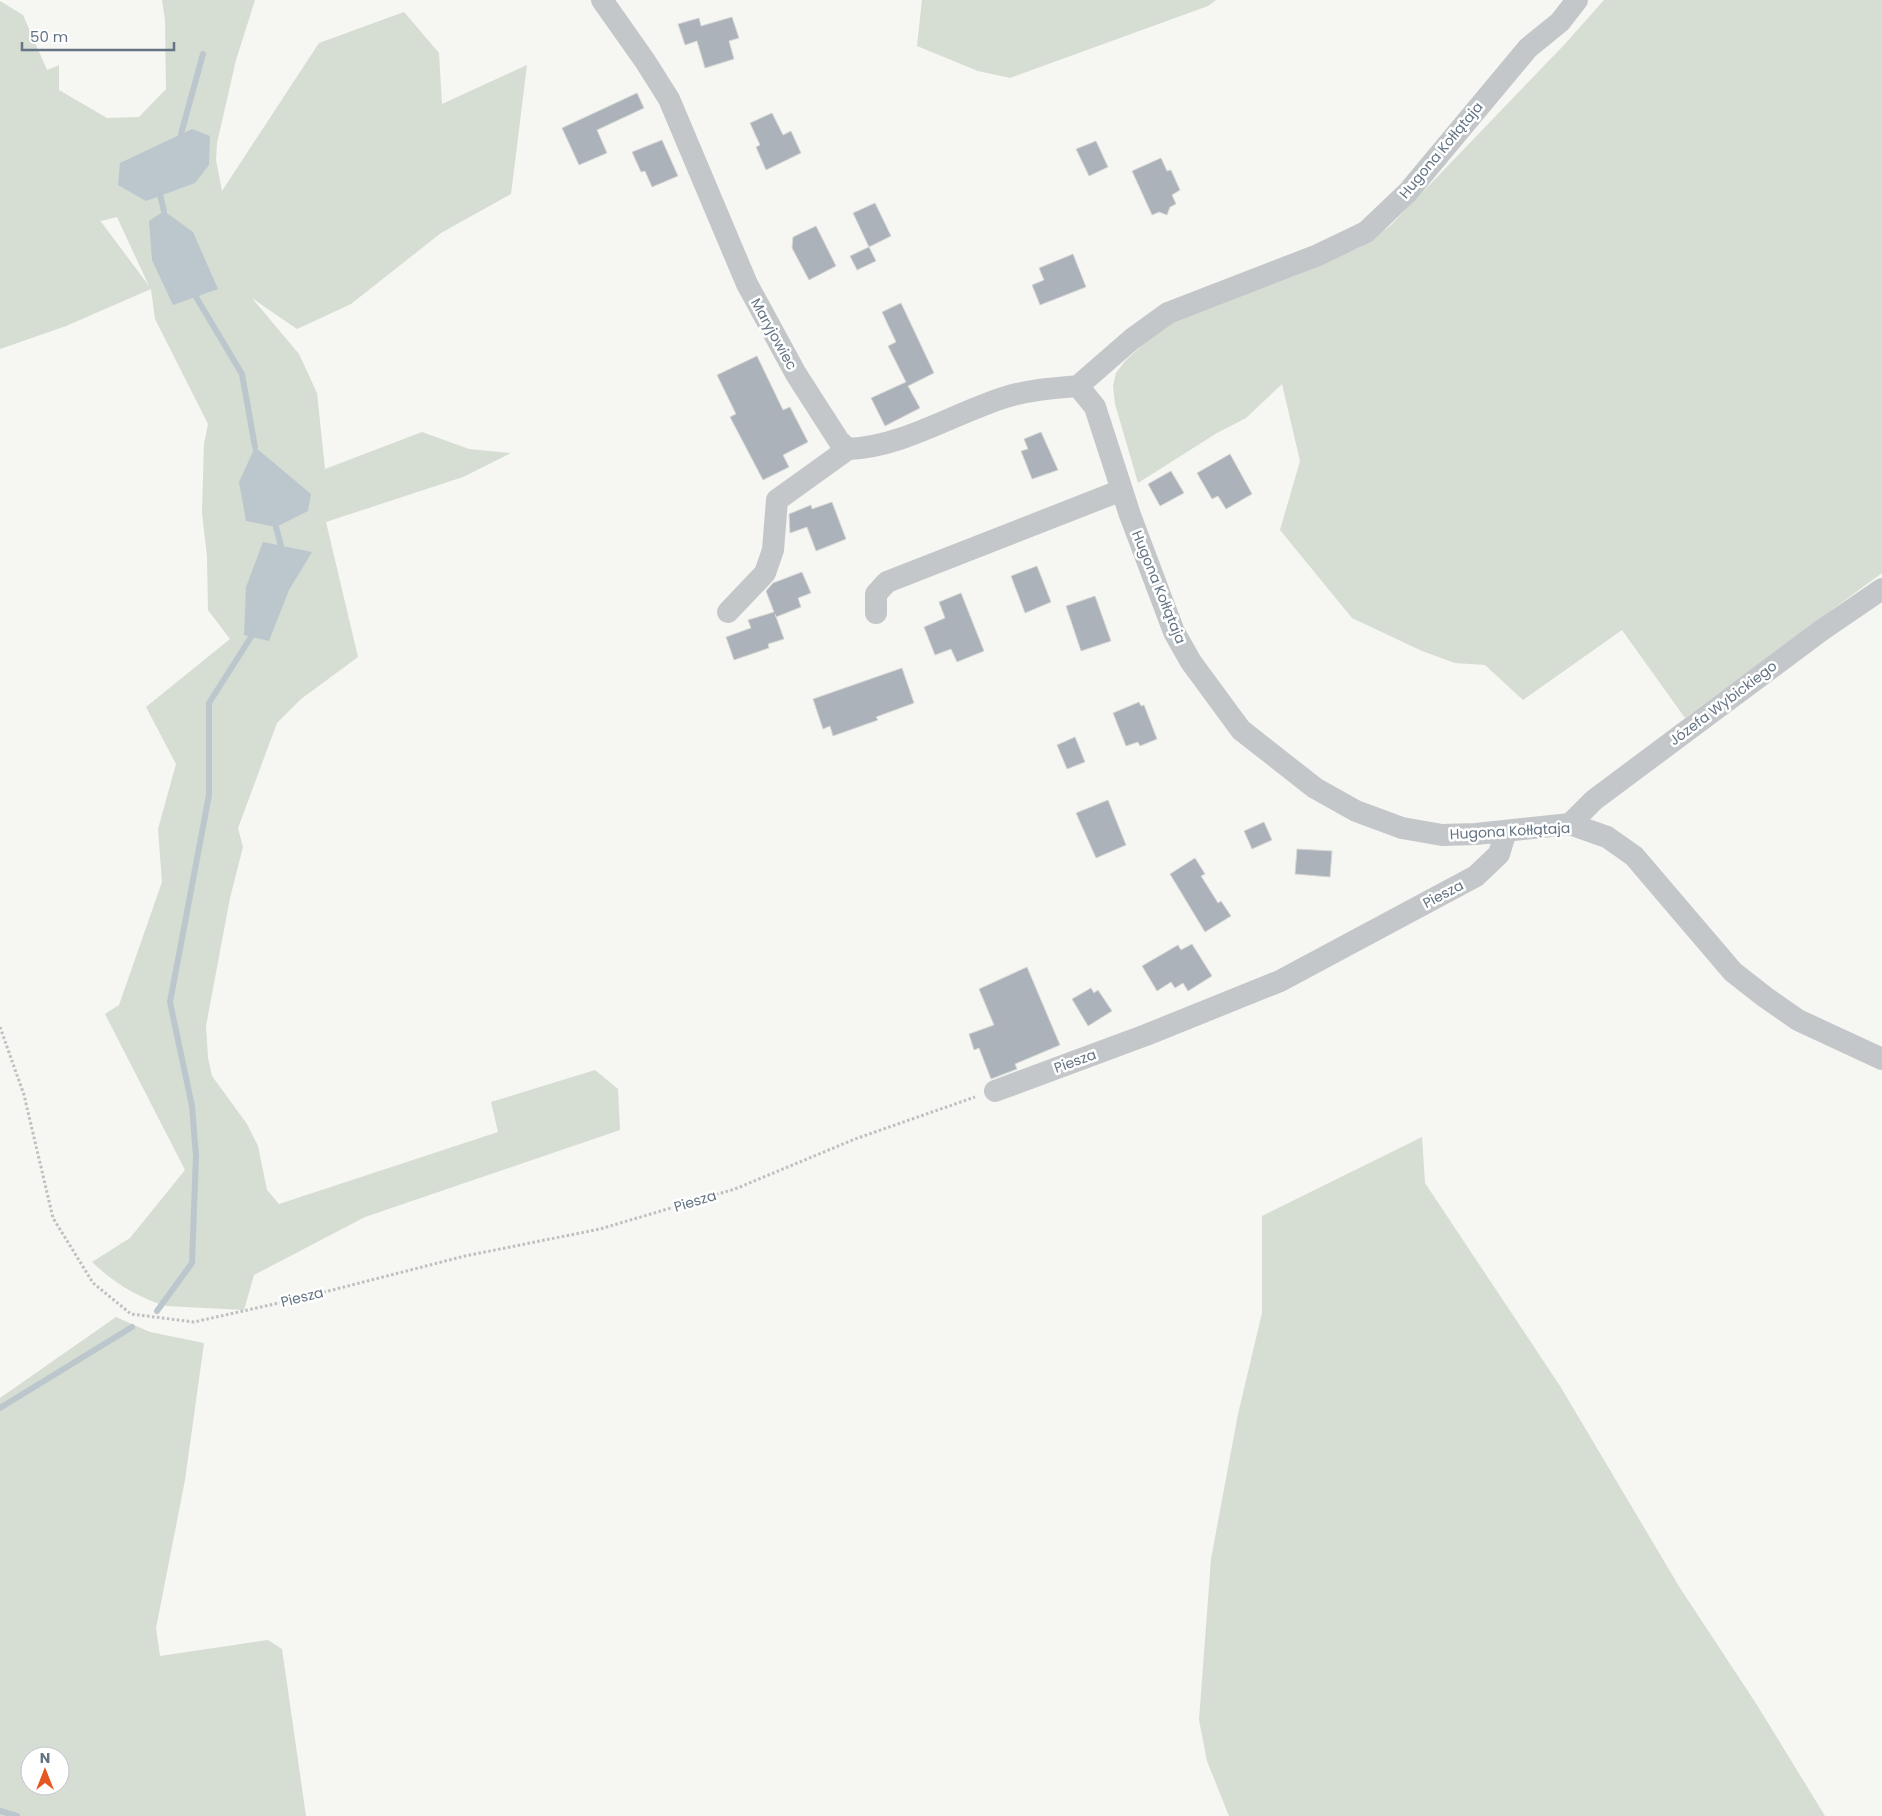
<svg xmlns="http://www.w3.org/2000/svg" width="1882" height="1816" viewBox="0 0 1882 1816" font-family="Poppins,sans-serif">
<rect width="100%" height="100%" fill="#f6f6f2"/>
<path fill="#d6ddd3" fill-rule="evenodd" d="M162,0h93l-19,60 -19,83 -1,17 6,31 97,-148 85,-31 35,41 3,51 85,-39 -16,129 -70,39 -90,71 -54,25 -45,-31 47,56 18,39 8,76 97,-37 47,17 42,4 -48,24 -137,45 32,135 -57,42 -24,24 -39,105 5,19 -13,51 -24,128 2,32 4,18 35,48 11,22 9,44 12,14 219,-72 -7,-30 104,-32 23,19 2,41 -255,87 -111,58 -10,35 -78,-4c-29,-9 -52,-23 -74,-44l38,-24 55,-68 -80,-156 14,-9 43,-123 -4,-53 18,-65 -30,-57 84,-68 -22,-29 -1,-54 -5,-43 2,-69 4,-20 -53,-105 -4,-30 -85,37 -66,23v-348l23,14 24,55 12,-5v25l48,28 32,-1 27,-28 -1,-69zM117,217l32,69 -50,-67 2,2z
M922,0h294l-8,6 -198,72 -32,-7 -61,-25z
M1604,0h278v573l-197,145 -63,-88 -99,70 -38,-35 -30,-2 -33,-12 -70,-33 -72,-88 20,-69 -18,-77 -36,34 -29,15 -79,50 -23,-79 -2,-18 3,-13 9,-12 24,-22 28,-20 119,-44 65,-28 29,-21 174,-181z
M1422,1137l3,46 135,203 120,202 77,117 68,111h-596l-22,-55 -8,-41 12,-161 27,-145 24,-101v-97z
M116,1317l34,15 54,11 -19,137 -29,148 4,28 108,-16 14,9 24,167h-306v-418zM30,1756h30v30h-30z"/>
<path fill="#bcc7cd" d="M192,129l18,7 -1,29 -14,18 -49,18 -28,-16 2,-22z
M164,211l29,21 25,57 -45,16 -21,-45 -3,-39z
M255,447l56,47 -3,17 -32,16 -30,-6 -7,-39z
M263,542l49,10 -23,38 -20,51 -25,-6 2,-48z"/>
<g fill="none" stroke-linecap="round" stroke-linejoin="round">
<path stroke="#bcc7cd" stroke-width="6" d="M181,134l22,-80
M160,195l4,16
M196,297l46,77 13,73
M276,527l5,19
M157,1311l35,-48 4,-107 -4,-50 -22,-104 39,-207v-92l42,-66
M0,1408l132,-81
M0,1811l17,5"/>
</g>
<path fill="#abb2b9" stroke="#d7d7d5" d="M732,17l7,21 -10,3 5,18 -29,9 -8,-27 -12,4 -7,-21 21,-6 2,8z
M637,93l7,15 -47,22 10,23 -28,12 -17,-37z
M772,113l11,22 8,-4 10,22 -35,17 -10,-23 4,-2 -10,-22z
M662,140l16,36 -26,11 -7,-16 -4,1 -9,-20z
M1096,141l12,26 -19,9 -13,-27z
M1161,158l6,13 4,-1 9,20 -8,5 4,9 -6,3 -3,8 -8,-3 -7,3 -20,-44z
M875,203l16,33 -22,11 -16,-34z
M816,226l20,40 -27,14 -17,-32 1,-11z
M869,247l7,14 -19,9 -7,-14z
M1073,254l13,33 -46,18 -8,-20 12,-5 -5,-12z
M901,303l33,70 -26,13 12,22 -35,18 -14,-28 35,-16 -18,-36 8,-4 -14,-30z
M757,356l26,54 7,-3 18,35 -25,13 6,12 -26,13 -33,-63 6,-3 -19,-39z
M1041,432l17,38 -26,9 -11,-28 7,-2 -4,-10z
M1230,454l22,40 -26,15 -8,-13 -6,3 -15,-26z
M1171,471l13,22 -24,13 -12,-22z
M832,502l14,37 -30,12 -9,-24 -17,6 -1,-19 22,-9 1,4z
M1037,566l14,36 -26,11 -14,-37z
M802,572l9,21 -13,5 3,9 -25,10 -1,-3 9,25 -16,5 1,4 -35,12 -8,-23 25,-9 -3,-8 26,-8 -8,-21 7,-8z
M961,593l23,58 -27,11 -6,-13 -16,6 -11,-28 21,-9 -6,-16z
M1095,596l16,45 -30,10 -15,-45z
M902,668l12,35 -38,14 2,3 -45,16 -3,-10 -7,3 -10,-30z
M1139,702l2,4 3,-1 13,34 -17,7 -2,-4 -12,4 -13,-33z
M1075,737l10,25 -18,7 -10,-24z
M1108,800l18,45 -30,13 -20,-45z
M1264,822l8,18 -20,9 -8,-18z
M1297,849l35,2 -2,26 -35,-3z
M1195,858l10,16 -4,2 17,27 3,-2 10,15 -26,16 -35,-58z
M1192,944l20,32 -24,15 -5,-8 -8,5 -4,-6 -14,9 -15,-25 36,-21 3,5z
M1027,967l33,78 -45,19 2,5 -26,10 -12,-31 -5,2 -5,-16 25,-9 -15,-36z
M1091,988l3,5 4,-3 14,21 -24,15 -16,-27z"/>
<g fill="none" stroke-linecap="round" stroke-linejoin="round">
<path stroke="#bdbfc1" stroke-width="3" stroke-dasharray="2.5 2.5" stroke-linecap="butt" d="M0,1027l24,68 29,123 40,65 38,31 63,8 107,-24 164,-42 135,-27 135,-40 120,-50 120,-42"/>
<path stroke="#c3c7ca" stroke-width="22" d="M602,0l43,61 24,38 78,185 49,90 43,67 9,8c55,-2 106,-36 158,-52 23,-7 48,-9 72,-11
M1078,386l17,21 35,108 44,117 17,30 50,68 74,58 41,23 46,17 40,7 34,-1 94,-10 37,13 27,19 99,116 32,25 33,23 84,39
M1078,386l54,-47 36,-26 150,-58 48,-23 42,-40 120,-144 32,-26 17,-22
M728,612l37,-39 8,-23 4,-50 71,-51
M876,613v-19l11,-12 235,-92
M1570,824l24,-24 228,-170 60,-41
M995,1091l151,-56 134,-54 196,-105 23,-22 7,-23"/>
</g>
<g text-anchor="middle" stroke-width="5" stroke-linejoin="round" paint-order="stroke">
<g font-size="14" fill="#647484" stroke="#fff">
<text transform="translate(1441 150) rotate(-50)" y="5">Hugona Kołłątaja</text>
<text transform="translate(774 334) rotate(61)" y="5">Maryjowiec</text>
<text transform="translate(1159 587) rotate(68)" y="5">Hugona Kołłątaja</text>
<text transform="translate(1723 703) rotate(-37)" y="5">Józefa Wybickiego</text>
<text transform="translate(1510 831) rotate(-3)" y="5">Hugona Kołłątaja</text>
<text transform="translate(1443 894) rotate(-28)" y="5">Piesza</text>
<text transform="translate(1075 1061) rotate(-20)" y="5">Piesza</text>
<text transform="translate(695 1201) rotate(-17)" y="5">Piesza</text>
<text transform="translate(302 1297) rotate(-14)" y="5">Piesza</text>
</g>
</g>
<g transform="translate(45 1771)"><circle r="24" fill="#ffffff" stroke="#c1c7ce"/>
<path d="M0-4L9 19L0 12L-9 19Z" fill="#e65722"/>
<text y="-8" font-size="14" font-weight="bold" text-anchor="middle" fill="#647484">N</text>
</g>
<path d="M22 42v8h152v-8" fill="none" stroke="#647484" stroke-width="2.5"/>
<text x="30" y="42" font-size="15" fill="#647484" stroke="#ffffff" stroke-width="4" paint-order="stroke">50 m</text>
</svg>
